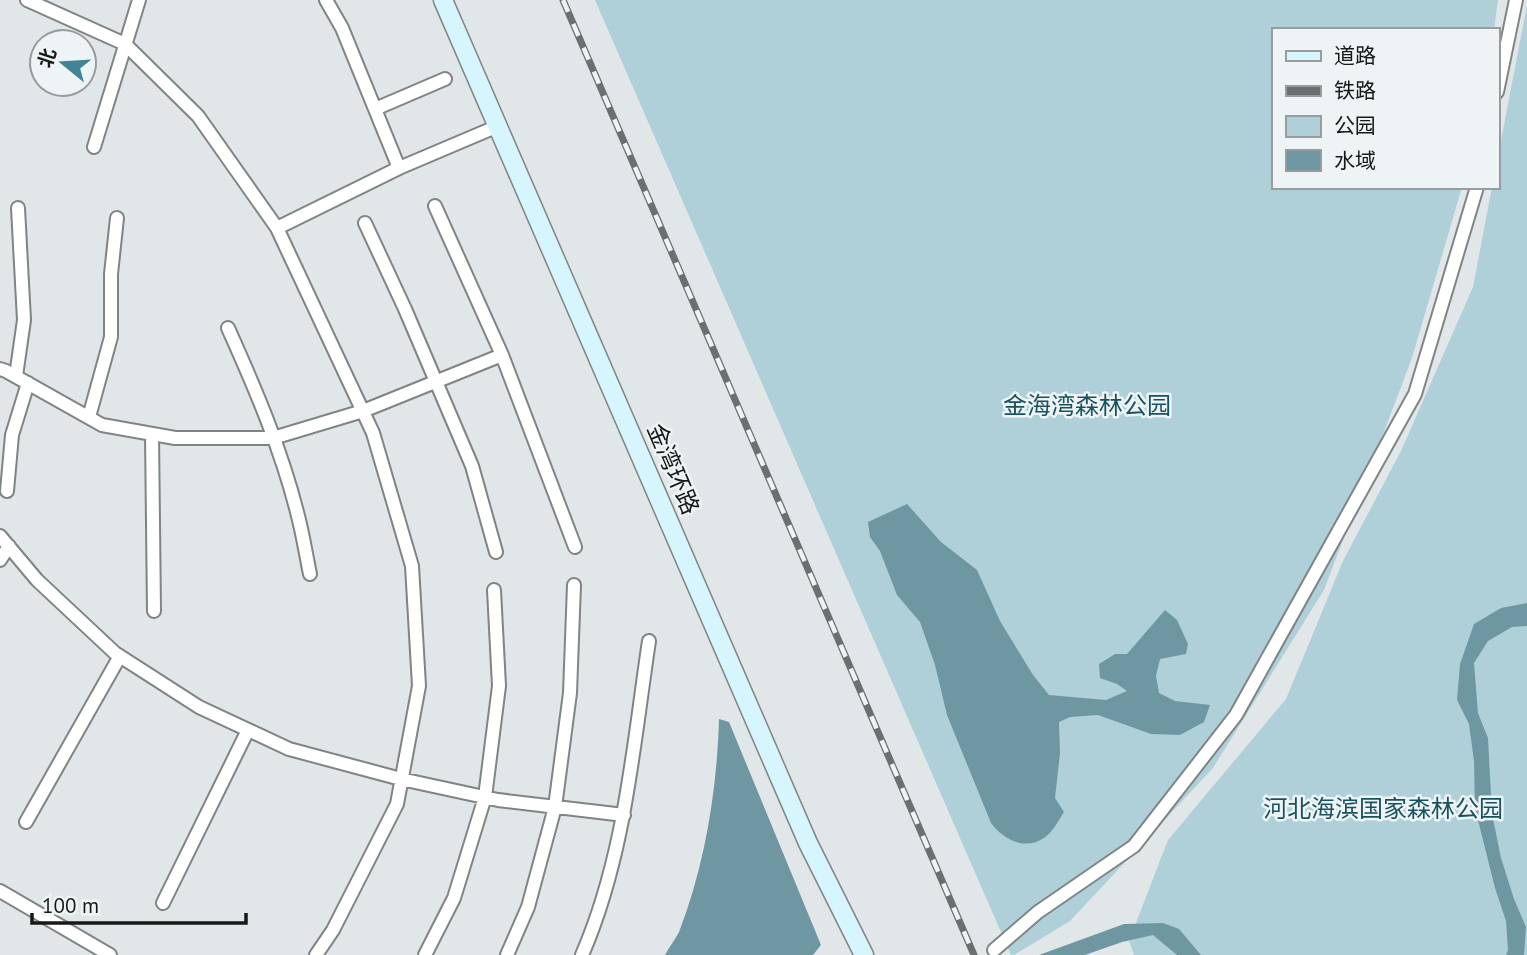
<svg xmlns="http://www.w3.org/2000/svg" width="1527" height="955" viewBox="0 0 1527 955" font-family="'PT Sans','Noto Sans SC',sans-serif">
<rect width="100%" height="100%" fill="#e1e6e8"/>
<path fill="#afd0d9" d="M595,0h903l-4,30h-221v157h189l-50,171 -88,232 -111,178 -143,153 -56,34h-3z
M1527,5v950h-393l-5,-14 39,-101 118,-141 57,-138 58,-110 72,-164 19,-100h5v-26z"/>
<path fill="#6f97a2" d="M907,504l34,38 36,28 23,51 33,54 16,20 57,5 21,-9 -10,-7 -17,-6 -1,-14 16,-10h12l38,-44 12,10 11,24 -2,10 -26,5 -4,17 3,17 16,8 35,4 -6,17 -24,13 -29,-1 -53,-19 -28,2 -11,5 1,31 -5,45 9,14c-5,8 -12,21 -20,26 -20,13 -41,1 -53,-15l-44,-108 -12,-50 -15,-43 -23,-27 -17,-44 -10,-14 -2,-15z
M1527,603v23l-15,1 -24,14 -14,22 4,50 10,25 4,76 9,44 13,41 12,28 -2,28h-18l2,-5 -2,-29 -11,-33 -20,-80 -1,-47 -5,-37 -12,-24 3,-36 14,-40 27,-16z
M719,719l10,3 92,223 -8,10h-148c4,-8 10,-15 14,-23 26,-67 38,-142 40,-213z
M1163,923l16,6 22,26h-24l-24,-20 -31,7 -37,13h-46l85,-31z"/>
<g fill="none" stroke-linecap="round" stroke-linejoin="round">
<defs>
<path id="street" d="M27,0l98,44 73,72 79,112 96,205 39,133 7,120 -22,118 -64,126 -17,25
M326,0l16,28 57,140
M1497,92l19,-92
M375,109l70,-30
M94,147l45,-147
M435,206l67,149 73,192
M365,223l40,86 67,157 24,86
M277,228l122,-60 99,-42
M228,328c27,60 54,123 70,188 5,19 8,39 12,58
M0,369l6,2 96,54 73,13h98l90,-27 139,-56
M16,376l8,-56 -6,-112
M89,417l22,-80v-63l6,-56
M152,434l2,177
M7,491l5,-56 16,-52
M0,536l37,44 78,73 84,54 90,42 112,30 97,21 126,15
M0,560l9,-14
M26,822l94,-166
M0,891l110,64
M163,903l85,-173
M994,950l44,-38 96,-66 102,-131 179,-321 62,-207
M425,955l29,-57 31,-101 14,-111 -5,-96
M507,955l21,-48 27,-100 15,-114 4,-108
M582,955c43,-99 51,-208 67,-314"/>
<path id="secondary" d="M443,0l365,843 56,112"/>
</defs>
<use href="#street" stroke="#7f8485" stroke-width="16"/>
<use href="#secondary" stroke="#7f8485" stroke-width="21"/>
<use href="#street" stroke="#fff" stroke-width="12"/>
<use href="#secondary" stroke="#d7f5fc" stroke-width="18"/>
<defs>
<path id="rail" d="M563,0l411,955"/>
</defs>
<use href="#rail" stroke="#6c6f70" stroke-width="7"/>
<use href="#rail" stroke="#eef4f5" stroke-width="4.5" stroke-dasharray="13" stroke-linecap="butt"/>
</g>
<g text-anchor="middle" stroke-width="5" stroke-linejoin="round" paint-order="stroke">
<g font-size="24" fill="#19525f" stroke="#eef4f5">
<text x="1087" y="414">金海湾森林公园</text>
<text x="1383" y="817">河北海滨国家森林公园</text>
</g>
<g font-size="24" fill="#171919" stroke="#eef4f5">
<text transform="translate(673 469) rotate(67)" y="8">金湾环路</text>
</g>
</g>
<rect x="1272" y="28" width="228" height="161" fill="#eef4f5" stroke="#989c9d" stroke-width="2"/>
<rect x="1286" y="51" width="35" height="10" fill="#d7f5fc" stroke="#989c9d" stroke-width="2"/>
<text x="1334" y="63" font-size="21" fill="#171919">道路</text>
<rect x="1286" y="86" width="35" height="10" fill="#6c6f70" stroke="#989c9d" stroke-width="2"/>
<text x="1334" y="98" font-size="21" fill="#171919">铁路</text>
<rect x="1286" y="116" width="35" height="21" fill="#afd0d9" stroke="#989c9d" stroke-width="2"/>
<text x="1334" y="133" font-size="21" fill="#171919">公园</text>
<rect x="1286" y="150" width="35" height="21" fill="#6f97a2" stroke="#989c9d" stroke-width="2"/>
<text x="1334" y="168" font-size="21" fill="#171919">水域</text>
<g transform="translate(63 63) rotate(288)"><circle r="33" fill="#eef4f5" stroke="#989c9d" stroke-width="2"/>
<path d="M0-5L12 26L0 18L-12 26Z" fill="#418495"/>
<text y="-10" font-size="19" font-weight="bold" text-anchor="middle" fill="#171919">北</text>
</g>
<path d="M32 913v10h214v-10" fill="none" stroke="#171919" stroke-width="3.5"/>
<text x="42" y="913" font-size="21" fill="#171919" stroke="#eef4f5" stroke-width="5" paint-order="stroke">100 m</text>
</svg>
